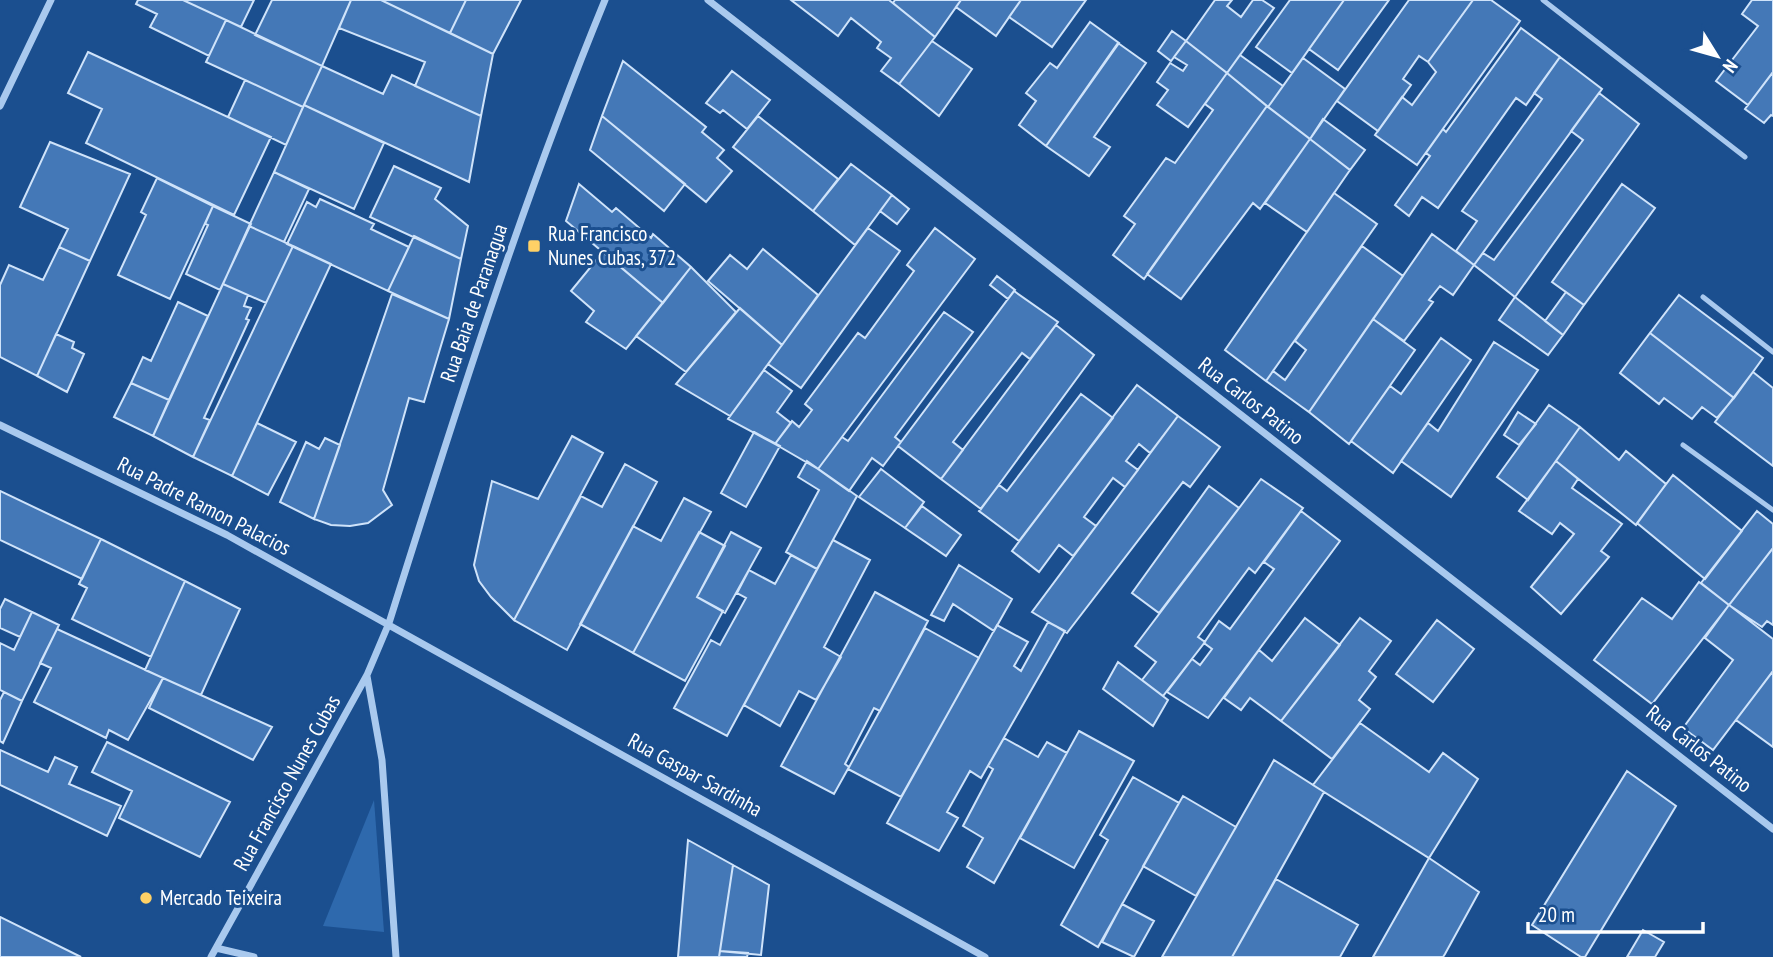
<svg xmlns="http://www.w3.org/2000/svg" width="1773" height="957" viewBox="0 0 1773 957" font-family="'PT Sans Narrow',sans-serif">
<rect width="100%" height="100%" fill="#1b4f8f"/>
<path fill="#2e69ad" d="M374,800l10,132 -61,-6z"/>
<path fill="#4478b7" stroke="#cfe3fa" stroke-width="2" d="M138,0h45l43,20 -17,36 -59,-29 7,-13 -21,-10z
M183,0h71l-13,27z
M272,0h79l-29,66 -67,-31z
M351,0h30l112,54 -12,62 -66,-30 10,-24 -86,-34z
M381,0h85l-16,33z
M466,0h55l-28,54 -43,-21z
M791,0h98l46,37 -36,47 -18,-13 10,-13 -14,-10 4,-6 -30,-24 -13,18z
M895,0h66l-26,37 -42,-34z
M961,0h60l-25,36 -40,-29z
M1021,0h65l-34,47 -43,-30z
M1215,0h17l-5,6 14,11 12,-17h9l12,8 -47,65 -41,-32z
M1290,0h54l-52,73 -36,-26z
M1344,0h45l-51,70 -29,-21z
M1409,0h64l-45,62 -9,-6 -16,23 8,6 -33,46 -41,-30z
M1473,0h18l29,21 -103,144 -42,-30 27,-38 10,8 24,-33 -8,-10z
M1752,0h21v72l-25,33 -32,-24 42,-55 -16,-12z
M226,20l96,46 -19,41 -97,-45z
M1090,22l29,21 -73,103 -27,-21 17,-24 -10,-8 24,-30 7,5z
M1521,28l39,29 -34,48 -10,-7 -78,110 -16,-11 -13,19 -14,-11 35,-49 -4,-3 17,-24 3,3z
M1172,31l14,10 -15,20 -13,-10z
M932,41l40,28 -33,47 -40,-32z
M1186,41l41,32 -39,54 -31,-22 11,-15 -11,-8 13,-19 13,8 4,-6 -13,-8z
M1118,43l28,20 -52,74 16,10 -21,29 -43,-30z
M88,52l183,85 -37,78 -148,-72 16,-34 -34,-16z
M1240,55l43,31 -15,21 -41,-34z
M1560,57l42,32 -128,176 -18,-14 21,-30 -15,-10 80,-112 -8,-6z
M1303,58l42,31 -35,50 -42,-32z
M623,61l83,66 -4,5 22,18 -7,8 15,13 -26,31 -104,-86z
M322,66l61,28 9,-19 89,41 -12,66 -165,-77z
M732,71l38,29 -23,29 -24,-19 -3,3 -14,-10z
M1773,72v44l-2,-1 -7,8 -19,-14z
M1227,73l40,33 -123,173 -31,-24 22,-31 -11,-8 42,-58 9,5 38,-53 -8,-6z
M245,80l58,27 -17,38 -58,-28z
M1599,93l40,31 -124,173 -41,-32 9,-12 11,7 72,-97 17,-23 -12,-9z
M304,105l80,38 -30,66 -80,-37z
M1267,106l43,33 -50,70 -7,-6 -72,96 -34,-25z
M602,116l83,68 -21,27 -74,-61z
M758,116l80,63 -25,32 -80,-64z
M1323,119l42,31 -15,20 -40,-31z
M1310,139l40,31 -43,62 -42,-29z
M50,142l80,32 -40,87 -31,-14 9,-18 -48,-22z
M851,164l41,31 -37,50 -42,-34z
M394,166l47,22 -6,11 33,27 -7,33 -91,-42z
M274,172l35,17 -25,53 -35,-16z
M157,178l56,28 -43,93 -52,-24 28,-60 -5,-3z
M579,184l33,28 4,-4 35,30 2,-4 38,33 -28,36 -97,-82z
M1622,184l33,24 -71,97 -32,-23z
M1334,193l43,31 -111,157 -41,-31z
M892,195l17,14 -12,15 -17,-13z
M320,199l54,25 -3,5 38,18 -21,44 -101,-47 20,-42 9,5z
M213,206l38,18 -31,66 -34,-16 22,-49 -3,-1z
M249,226l44,20 -27,57 -43,-19z
M868,228l32,23 -99,137 -33,-24z
M935,228l40,31 -157,210 -43,-25 17,-23 7,6 13,-17 -7,-6 53,-71 7,5 49,-67 -7,-6z
M1432,234l42,31 -21,30 -13,-9 -11,14 4,2 -29,39 -31,-22z
M414,236l47,23 -12,60 -61,-28z
M293,246l38,18 -99,212 -39,-19z
M1362,246l41,30 -94,136 -43,-31 7,-10 12,9 21,-30 -11,-9z
M59,247l31,14 -53,115 -37,-19v-72l9,-20 34,15z
M763,249l55,46 -36,50 -74,-64 22,-26 17,14z
M603,252l60,51 -37,46 -40,-27 8,-11 -23,-20z
M691,267l45,45 -50,60 -50,-36z
M997,276l18,14 -7,9 -18,-14z
M223,284l25,11 -4,11 7,2 -5,11 3,1 -45,98 6,2 -17,37 -40,-21z
M1014,291l44,31 -28,37 -8,-6 -69,89 10,8 -22,29 -43,-33z
M1566,292l18,13 -21,30 -18,-14z
M392,294l57,25 -25,83 -15,-4 -26,92 9,15 -24,18 -18,3 -19,-1 -17,-6z
M1679,295l84,63 -29,40 -84,-65z
M1515,297l48,38 -15,20 -49,-35z
M178,302l30,14 -39,84 -38,-17 12,-26 8,4z
M740,308l42,37 -52,71 -54,-32z
M944,312l29,20 -78,105 6,5 -18,24 -11,-8 -23,33 -31,-22 24,-32 6,4z
M1373,319l42,31 -66,94 -40,-32z
M1056,325l38,30 -113,154 -40,-30z
M1650,333l84,65 -17,20 -15,-11 -10,12 -28,-21 -5,6 -39,-31z
M56,334l18,8 -2,6 12,6 -17,38 -30,-16z
M1441,338l30,22 -78,113 -42,-32 39,-55 11,8z
M1494,342l44,28 -87,127 -50,-36 27,-38 10,8z
M764,370l28,21 -15,21 14,11 -16,21 -47,-25z
M1753,372l20,16v78l-58,-44z
M131,383l38,17 -16,36 -39,-19z
M1137,385l41,31 -28,37 -11,-9 -13,17 12,9 -13,17 -12,-9 -29,39 12,9 -23,30 -14,-11 -20,27 -27,-21z
M1081,394l32,24 -94,123 -40,-30 20,-26 8,6z
M1549,405l31,22 -52,73 -31,-23z
M1518,412l18,12 -17,21 -15,-10z
M1178,416l42,31 -30,40 -7,-5 -116,151 -35,-21z
M257,423l39,19 -28,53 -36,-19z
M1580,427l39,33 7,-9 40,33 -30,41 -80,-64z
M754,432l26,14 -34,61 -25,-14z
M572,436l31,17 -89,167 -23,-23 -12,-16 -5,-16 18,-84 46,18z
M325,438l15,7 -26,74 -34,-17 26,-60 13,7z
M807,461l50,35 -40,73 -31,-17 33,-62 -21,-13z
M1556,461l22,18 -6,9 50,36 -21,27 8,6 -48,57 -30,-27 43,-53 -14,-11 -8,11 -33,-23z
M625,464l32,18 -90,168 -53,-30 67,-124 21,11z
M881,469l43,33 -19,26 -46,-31z
M1673,475l69,56 -37,48 -68,-56z
M1261,479l42,29 -48,65 -6,-5 -51,69 7,5 -42,54 -21,-16 14,-18 -21,-16z
M1209,486l30,22 -80,105 -27,-20z
M0,491l101,48 -19,40 -82,-39z
M684,498l27,14 -78,141 -53,-29 53,-98 28,15z
M922,506l39,29 -15,21 -41,-28z
M1301,511l39,30 -132,177 -41,-26 25,-33 8,6 12,-16 -8,-6 15,-22 11,8 44,-60 -10,-7z
M1757,511l16,13v24l-44,57 -28,-22z
M699,532l26,14 -28,51 26,14 -38,70 -52,-28z
M731,532l30,16 -36,65 -28,-16z
M101,539l84,42 -34,76 -79,-38 15,-31 -8,-4z
M833,540l37,20 -46,87 17,10 -25,43 -17,-9 -19,35 -36,-21z
M1773,548v77l-6,-4 -5,6 -33,-22z
M791,555l26,14 -90,167 -53,-28 37,-68 9,5 26,-47 -9,-5 12,-23 26,14z
M959,565l53,34 -18,32 -41,-27 -9,17 -13,-6z
M185,581l55,28 -39,86 -56,-25z
M1699,582l30,23 -77,99 -58,-44 48,-62 30,21z
M875,592l53,29 -48,90 -6,-3 -29,56 4,3 -15,27 -53,-28z
M5,599l27,13 -12,25 -20,-9v-19z
M1729,605l44,34v32l-60,79 -30,-22 50,-68 -28,-22z
M32,612l27,13 -37,76 -22,-11v-47l14,7z
M1305,618l35,27 -59,76 -31,-23 -9,12 -17,-12 35,-48 13,11z
M1360,618l31,23 -22,30 7,6 -17,23 11,9 -38,50 -51,-38z
M1437,620l37,29 -41,53 -37,-28z
M1048,622l17,9 -84,147 -11,-7 -23,41 11,6 -19,33 -52,-28 110,-198 31,17 -14,24 7,5z
M925,628l54,30 -78,139 -53,-28z
M57,629l106,49 -35,62 -19,-10 -3,8 -72,-36 17,-34 -11,-5z
M1118,662l50,38 -15,26 -50,-37z
M1773,671v76l-37,-27z
M163,678l109,49 -19,33 -104,-52z
M4,692l18,9 -19,42 -3,-2v-41z
M1360,723l69,49 14,-19 35,26 -49,79 -116,-73z
M1079,731l55,30 -60,107 -54,-30z
M1004,738l34,19 9,-15 20,11 -73,130 -27,-16 16,-29 -20,-12 30,-57 -5,-3z
M107,742l123,60 -30,55 -81,-39 13,-27 -40,-19z
M0,750l48,22 7,-15 22,10 -8,17 52,22 -14,30 -107,-51z
M1274,760l50,32 -92,165h-70z
M1627,771l49,35 -91,151h-4l-49,-32z
M1133,777l46,26 -81,144 -37,-22 47,-85 -8,-5z
M1183,796l53,31 -40,69 -53,-30z
M688,840l45,25 -14,92h-41z
M1429,858l50,34 -34,62 -2,3h-70z
M733,865l36,20 -8,70 -41,-4z
M1276,879l82,46 -18,32h-108z
M1122,904l32,17 -20,36 -32,-15z
M0,917l81,40h-81z
M1643,930l21,12 -9,15h-28z
M720,951l28,2 -1,4h-28z"/>
<g fill="none" stroke-linecap="round" stroke-linejoin="round">
<path stroke="#a9c9ee" stroke-width="5" d="M1543,0l202,157
M1703,297l70,55
M1683,445l90,65"/>
<path stroke="#a9c9ee" stroke-width="7" d="M708,0l1065,829
M0,106l51,-106
M0,425l227,110 758,422
M367,676l15,84 14,197
M216,948l38,9
M211,957l156,-282 22,-52c66,-210 132,-419 216,-623"/>
</g>
<g fill="#ffd166" stroke="#1b4f8f" stroke-width="2.5">
<rect x="527" y="239" width="14" height="14" rx="3.5"/>
<circle cx="146" cy="898" r="7"/>
</g>
<g text-anchor="middle" stroke-width="6" stroke-linejoin="round" paint-order="stroke">
<g font-size="21" fill="#fff" stroke="#1b4f8f" text-anchor="start">
<text x="548" y="241">Rua Francisco<tspan x="548" dy="24">Nunes Cubas, 372</tspan></text>
<text x="160" y="905">Mercado Teixeira</text>
</g>
<g font-size="21" fill="#fff" stroke="#1b4f8f">
<text transform="translate(474 303) rotate(-71)" y="7">Rua Baia de Paranagua</text>
<text transform="translate(1251 401) rotate(38)" y="7">Rua Carlos Patino</text>
<text transform="translate(204 506) rotate(27)" y="7">Rua Padre Ramon Palacios</text>
<text transform="translate(1699 749) rotate(38)" y="7">Rua Carlos Patino</text>
<text transform="translate(695 775) rotate(29)" y="7">Rua Gaspar Sardinha</text>
<text transform="translate(287 783) rotate(-61)" y="7">Rua Francisco Nunes Cubas</text>
</g>
</g>
<g transform="translate(1717 56) rotate(127)" stroke="#1b4f8f" stroke-width="5" paint-order="stroke">
<path d="M0-5L12 26L0 18L-12 26Z" fill="#ffffff"/>
<text y="-10" font-size="19" font-weight="bold" text-anchor="middle" fill="#ffffff">N</text>
</g>
<path d="M1528 922v10h175v-10" fill="none" stroke="#ffffff" stroke-width="3.5"/>
<text x="1538" y="922" font-size="21" fill="#ffffff" stroke="#1b4f8f" stroke-width="5" paint-order="stroke">20 m</text>
</svg>
